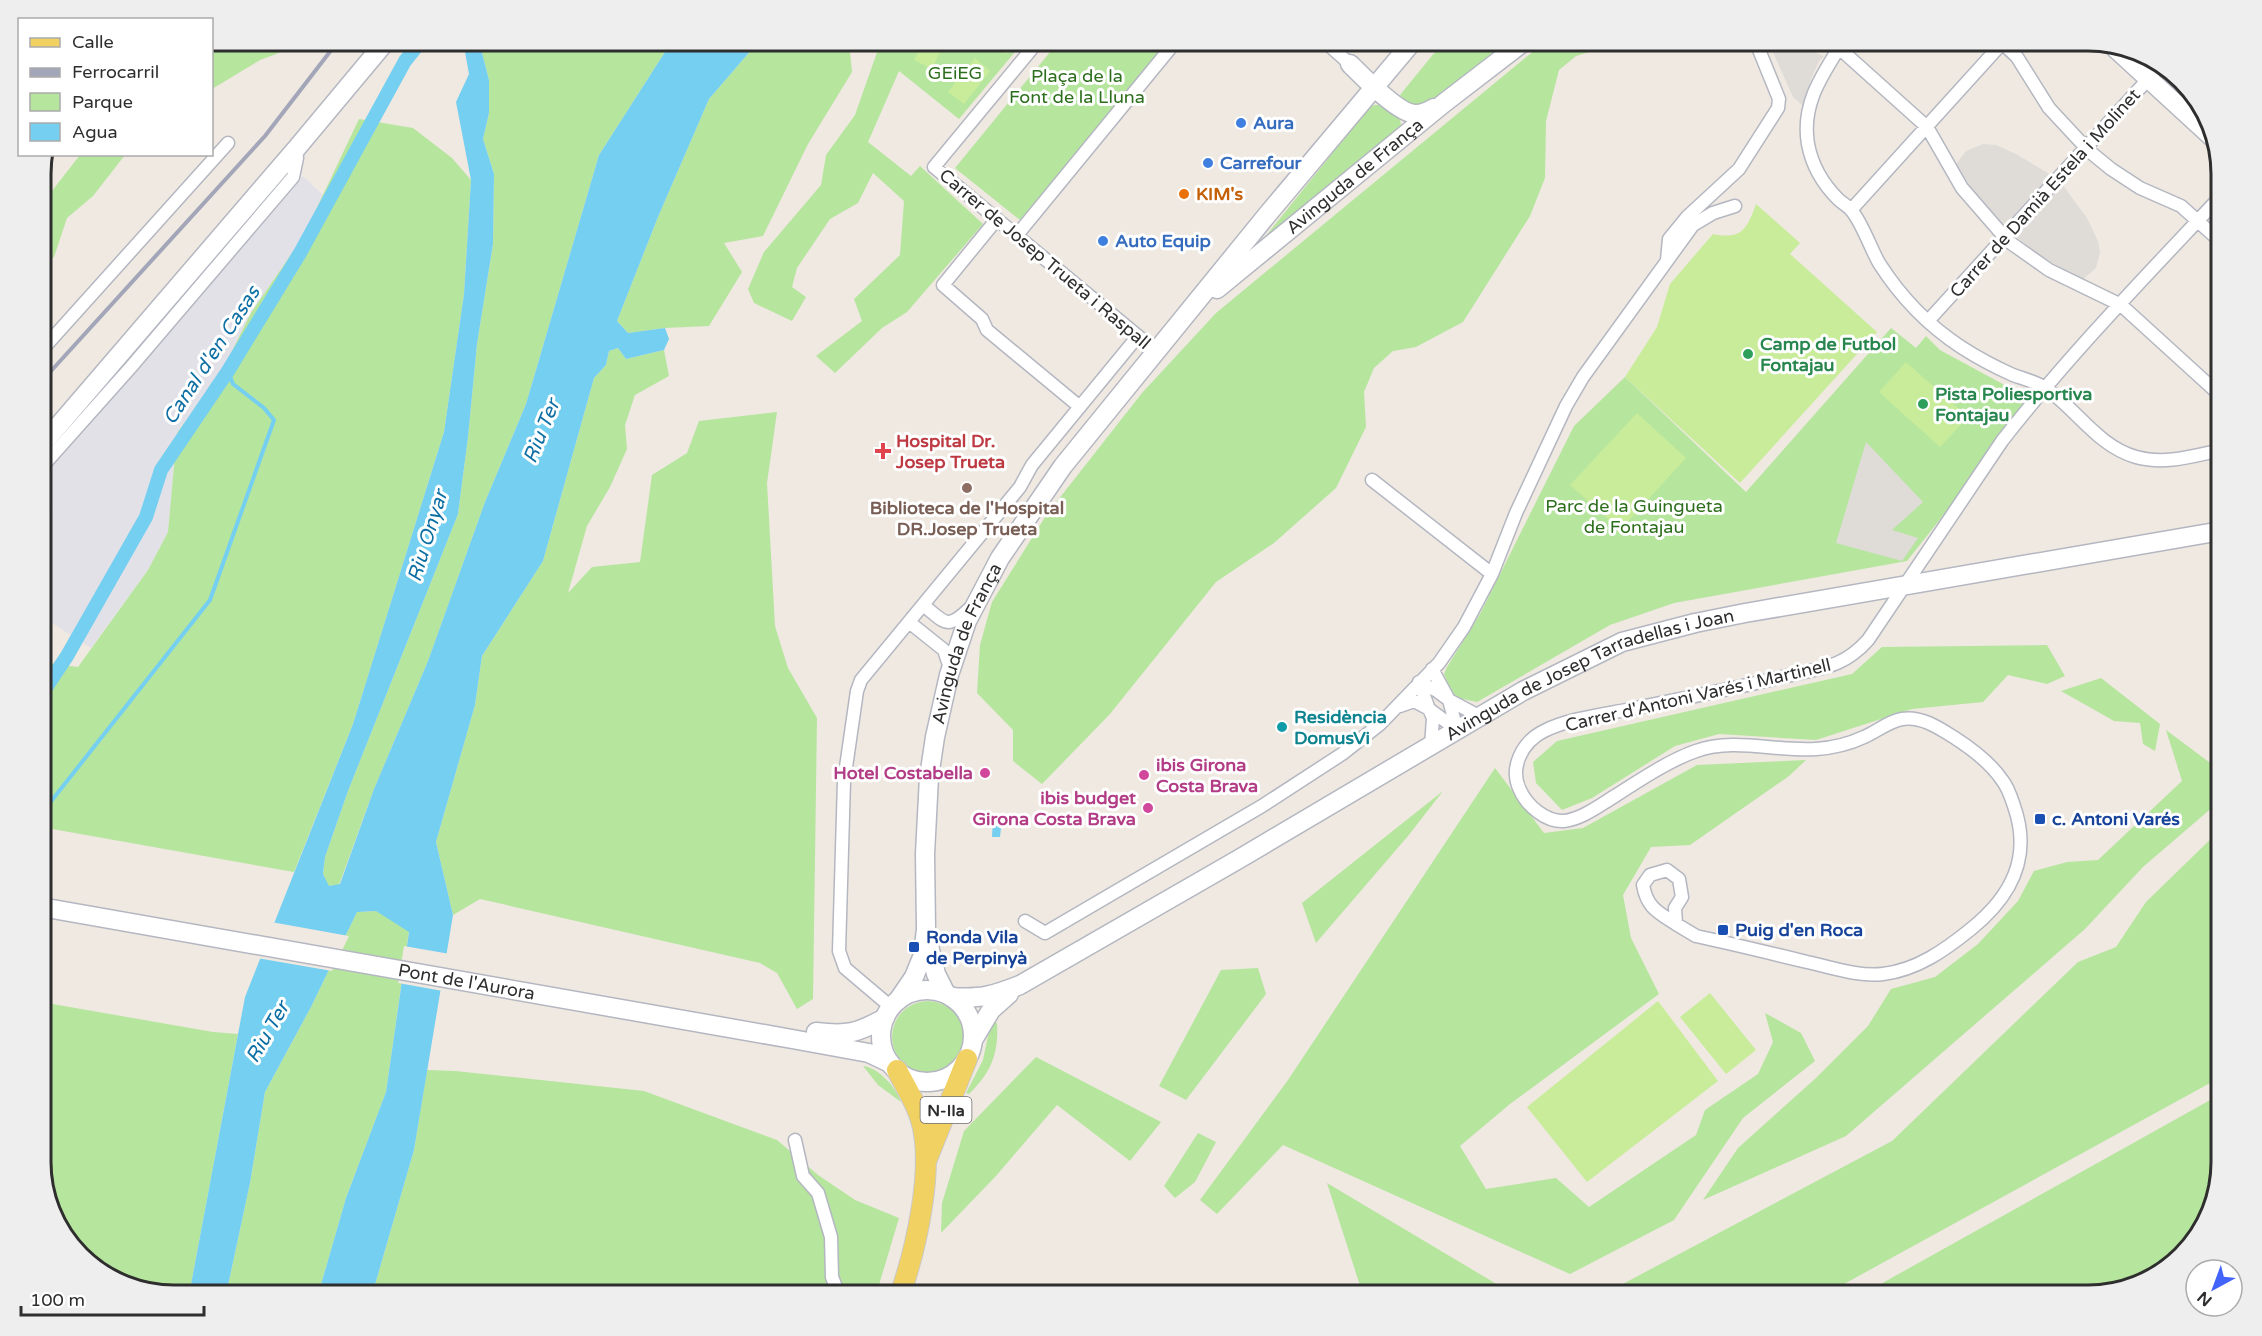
<svg xmlns="http://www.w3.org/2000/svg" width="2262" height="1336" viewBox="0 0 2262 1336" font-family="'Varela Round',sans-serif">
<rect width="100%" height="100%" fill="#efe9e1"/>
<path fill="#e3e1e8" d="M303,176l20,19 -20,42 -52,76 -31,62 -43,58 -9,99 -20,38 -57,78 -50,-32v-137z"/>
<path fill="#b6e59e" d="M212,40h99v1l-51,19 -48,29z
M1547,40l62,1 1,5 -34,10 -17,14 -13,51 -1,57 -15,38 -67,106 -47,25 -23,4 -19,17 -10,24 2,35 -30,61 -62,55 -58,39 -106,132 -68,70 -29,-23v-31l-36,-37 3,-48 12,-43 55,-88 95,-121 74,-80z
M479,41h193l-73,114 -73,249 -41,98 -57,159 -54,128 -35,96 -11,1 -5,-12 2,-17 23,-66 110,-277 10,-77 9,-93 16,-100 1,-70 -11,-35 6,-26v-33z
M759,41h90l3,31 -44,72 -45,92 -39,7 18,29 -33,54 -44,2 -37,5 -11,-12 41,-104 51,-118z
M881,41h143l-65,78 -60,-48 -31,71 43,34 9,-10 63,58 -76,88 -25,16 -47,45 -19,-17 46,-35 -8,-22 46,-44 4,-54 -31,-28 -15,30 -28,16 -33,49 -5,19 14,10 -14,24 -38,-18 -6,-14 16,-37 57,-67 5,-30 29,-40z
M1059,41h112l-151,179 -65,-52z
M1444,41h65l-82,65c-13,1 -19,-1 -27,-11z
M1374,105c14,-1 29,8 27,25l-133,108 -3,-1 103,-128z
M359,119l54,9 39,30 19,22 -7,114 -20,138 -91,292 -59,148 -253,-45v-165l37,5 70,-97 20,-38 9,-99 43,-58 31,-62 52,-76z
M80,155h45l-32,41 -26,22 -13,39 -13,9v-61z
M1891,328l25,20 10,-12 14,14 94,51 -127,160 -233,42 -64,22 -133,77 -23,-5 -10,-23 3,-7 33,-53 94,-188 51,-49 121,115z
M618,348l8,11 38,-9 5,26 -34,19 -10,30 2,24 -17,38 -23,39 -19,67 24,-26 48,-5 12,-87 35,-22 12,-32 78,-9 -10,71 8,143 13,42 29,50 -4,281 -16,10 -20,-36 -17,-10 -280,-64 -27,16 -17,-73 39,-137 7,-49 61,-95 51,-183 12,-13 3,-14z
M2047,645l18,31 -18,8 -39,-9 -25,27 -71,7 -96,31 -97,-6 -44,12 -83,52 -30,12 -26,-27 -3,-21 24,-21 295,-67 30,-27z
M2101,678l59,46 -5,27 -12,-7 -3,-21 -26,-2 -53,-30z
M2166,730l55,41v29l-78,67 -58,62 -239,207 -143,64 35,-52 78,-70 52,-52 23,-37 44,-12 43,-33 40,-43 16,-30 33,-9 31,-2 84,-79z
M1806,760l-17,16 -99,69 -39,2 -28,48 8,43 28,56 -149,110 -50,42 26,43 70,-11 33,29 107,-72 9,-25 53,-36 15,-32 -8,-29 36,20 14,28 -72,57 -69,102 -104,54 -287,-129 -66,69 -17,-14 88,-120 207,-312 49,65 39,-5 114,-63z
M1443,791l-35,45 -92,107 -14,-40z
M2221,829v248l-397,218h-222l290,-154 186,-179 38,-15 30,-45z
M377,911l32,20 -23,161 -40,106 -28,97h-92l24,-112 15,-91 46,-85 46,-95z
M1258,968l8,26 -80,106 -27,-14 62,-116z
M892 1037a36 36 0 1 1 72 0a36 36 0 1 1-72 0Z
M41,1002l172,30 25,2 -49,261h-15l-67,-18 -48,-48 -18,-59z
M994,1022l3,1c2,30 -6,50 -28,71l-3,-1 17,-33 5,-24z
M1036,1057l125,65 -31,39 -73,-56 -62,72 -54,56 1,-30 22,-72z
M863,1066c16,2 33,21 38,36l-23,-17z
M427,1070l28,1 189,20 133,49 41,35 37,25 44,18 -23,77h-504l42,-145z
M2221,1094v68l-18,67 -48,48 -67,18h-227z
M1198,1133l18,9 -21,40 -20,16 -11,-12z
M1327,1183l188,112h-152z"/>
<path fill="#c9ec9a" d="M923,41h22l-13,28 -18,-9z
M990,41v-1l26,1 -10,13z
M975,58l15,13 -26,33 -16,-12z
M1756,204l44,39 -10,11 87,78 -137,151 -115,-106 32,-50 13,-43 43,-50c29,6 34,-5 43,-30z
M1906,362l62,55 -28,30 -61,-55z
M1637,413l49,45 -66,72 -50,-45z
M1710,993l46,57 -30,24 -46,-57z
M1658,1001l60,80 -131,101 -60,-75z"/>
<path fill="#dfdcd8" d="M1768,41h17l39,15 -5,5 -8,18 -8,27 -10,-9z
M1983,144l13,1 20,9 35,21 11,9 25,34 11,23 2,11 -4,16 -14,12 -43,-25 -30,-24 -33,-36 -20,-31 10,-13z
M1866,442l57,60 -31,28 26,8 -16,23 -66,-18z"/>
<path fill="#75cff0" d="M463,41h16l10,39v33l-6,26 11,35 -1,70 -16,100 -9,93 -10,77 -110,277 -23,66 -2,17 6,12 11,-2 34,-95 54,-128 57,-159 41,-98 73,-249 73,-114h87l-50,58 -51,118 -41,104 11,12 37,-5 4,11 -5,11 -38,9 -8,-11 -9,3 -3,14 -12,13 -51,183 -61,95 -7,49 -39,137 17,73 -39,235 -42,145h-54l28,-97 40,-106 23,-160 -33,-21 -19,1 -46,95 -46,85 -15,91 -24,112h-37l56,-298 108,-273 91,-292 20,-138 7,-114 -15,-78 13,-28z
M993,819h9l-2,18h-8z"/>
<path fill="#efe9e1" d="M271,922l78,14 -17,35 -75,-13z
M404,946l46,8 -7,37 -45,-8z"/>
<g fill="none" stroke-linecap="round" stroke-linejoin="round">
<path stroke="#75cff0" stroke-width="4" d="M41,814l169,-214 64,-180 -10,-12 -31,-24 -5,-13"/>
<path stroke="#75cff0" stroke-width="14" d="M41,695l26,-39 79,-139 15,-47 67,-99 72,-118 105,-192 17,-21"/>
<defs>
<path id="street" d="M1039,40l-105,127 222,184
M1323,40l27,24
M1814,40l25,8 88,79 35,61 46,53 41,29 72,35 100,91
M1844,40c-21,34 -43,63 -36,104 4,22 15,40 30,55 4,4 10,7 14,12 11,14 18,36 27,52 21,33 50,63 82,84 17,11 34,20 52,28 11,4 24,7 34,14 31,22 51,57 89,68 29,8 57,-1 85,-7
M1999,40l18,17 32,51 40,43 22,18 29,19 41,18 40,36
M1851,210l154,-170
M997,219l-54,66 39,34 5,11 93,77
M1017,235l160,-195
M1667,260l2,-21 18,-22 52,-48 39,-61 1,-9 -24,-59
M1928,321l233,-256
M41,351l187,-208
M41,468l90,-101 162,-190 4,-19 -1,-9
M1372,480l120,94
M923,605c22,17 23,26 46,4
M909,622l35,28 6,18
M1432,669l17,31 30,16
M1419,682l18,9 12,9 8,30
M1419,682l10,27 27,20
M1400,706l14,-5 15,8 4,9 -2,28
M1667,870l12,9 3,18 -7,11 1,16c-18,-12 -29,-16 -33,-39l7,-10z
M1025,921l20,12 217,-127 80,-52 38,-30 59,-61 25,-36 28,-53 24,-61 50,-107 17,-29 110,-152 20,-12 22,-7
M1676,924l20,12c37,8 74,17 111,26 24,5 51,15 76,12 34,-4 62,-24 88,-45 41,-33 61,-72 43,-123 -3,-9 -6,-19 -12,-26 -12,-18 -30,-31 -47,-42 -16,-10 -33,-22 -53,-19 -13,2 -26,13 -38,18 -15,7 -32,11 -48,12 -39,3 -82,-12 -120,2 -26,9 -58,30 -81,45 -15,9 -33,23 -51,25 -18,1 -37,-15 -44,-31 -11,-22 2,-48 24,-59 24,-12 55,-16 82,-21 54,-11 107,-21 160,-34 35,-8 57,-8 82,-36l134,-199c67,-86 145,-166 219,-245
M891,1007l-46,-39 -6,-17 5,-170 13,-90 4,-11 159,-193 12,-22 106,-129
M795,1140l8,36 15,17 13,44 1,40 7,18"/>
<g id="secondary">
<path d="M2115,48l97,89"/>
<path d="M1350,64c12,12 50,51 66,50 6,0 13,-3 18,-6"/>
<path id="s1" d="M1217,289l227,-186 82,-63"/>
<path d="M41,446l255,-297 91,-109"/>
<path id="s2" d="M41,907l751,132 77,14 21,10"/>
<path d="M928,942l8,32 10,20"/>
<circle cx="927" cy="1036" r="46"/>
<path id="s3" d="M951,997c30,2 41,-1 69,-12l219,-126 284,-168 99,-49 73,-19 50,-10 476,-82"/>
<path id="s4" d="M899,999l15,-22 9,-22 3,-26 -1,-75 4,-77 6,-40 14,-62 18,-54 33,-63 63,-92 204,-251 147,-175"/>
<path d="M816,1032c32,4 41,1 69,-14"/>
<path d="M973,1040l18,-30 18,-16"/>
</g>
<path id="primary" d="M897,1070c8,16 19,32 24,50 14,47 -5,129 -21,175
M927,1159l40,-100"/>
</defs>
<use href="#street" stroke="#b4b7c1" stroke-width="15"/>
<use href="#secondary" stroke="#b4b7c1" stroke-width="21"/>
<use href="#primary" stroke="#c9c9c9" stroke-width="22"/>
<use href="#street" stroke="#fff" stroke-width="12"/>
<use href="#secondary" stroke="#fff" stroke-width="18"/>
<use href="#primary" stroke="#f2d163" stroke-width="20"/>
<path stroke="#a3a6b8" stroke-width="4" d="M41,382l224,-246 74,-96"/>
</g>
<g fill="#3f7fe0" stroke="#fff" stroke-width="2">
<circle cx="1241" cy="123" r="6"/>
<circle cx="1208" cy="163" r="6"/>
<circle cx="1103" cy="241" r="6"/>
</g>
<circle fill="#e8710a" stroke="#fff" stroke-width="2" cx="1184" cy="194" r="6"/>
<g fill="#2e9e5b" stroke="#fff" stroke-width="2">
<circle cx="1748" cy="354" r="6"/>
<circle cx="1923" cy="404" r="6"/>
</g>
<path fill="#e0444e" stroke="#fff" stroke-width="2" d="M880 442h6v6h6v6h-6v6h-6v-6h-6v-6h6z"/>
<circle fill="#8d6e63" stroke="#fff" stroke-width="2" cx="967" cy="488" r="6"/>
<circle fill="#0f9aa8" stroke="#fff" stroke-width="2" cx="1282" cy="727" r="6"/>
<g fill="#d1479c" stroke="#fff" stroke-width="2">
<circle cx="985" cy="773" r="6"/>
<circle cx="1144" cy="775" r="6"/>
<circle cx="1148" cy="808" r="6"/>
</g>
<g fill="#1a4fb4" stroke="#fff" stroke-width="2">
<rect x="2034" y="813" width="12" height="12" rx="3"/>
<rect x="1717" y="924" width="12" height="12" rx="3"/>
<rect x="908" y="941" width="12" height="12" rx="3"/>
</g>
<g text-anchor="middle" stroke-width="6" stroke-linejoin="round" paint-order="stroke">
<rect fill="#fff" stroke="#6d6d6d" stroke-width="1.5" x="920.5" y="1097" width="51" height="26" rx="4.5"/>
<g font-size="16" font-weight="bold" fill="#2e2e2e">
<text x="946" y="1116">N-IIa</text>
</g>
<g font-size="18" fill="#2c6e1b" stroke="#fff">
<text x="955" y="79">GEiEG</text>
<text x="1077" y="82">Plaça de la<tspan x="1077" dy="21">Font de la Lluna</tspan></text>
<text x="1634" y="512">Parc de la Guingueta<tspan x="1634" dy="21">de Fontajau</tspan></text>
</g>
<g font-size="18" font-weight="bold" fill="#366cbe" stroke="#fff" text-anchor="start">
<text x="1253" y="129">Aura</text>
<text x="1220" y="169">Carrefour</text>
<text x="1115" y="247">Auto Equip</text>
</g>
<g font-size="18" fill="#2e2e2e" stroke="#fff">
<text dy="6" stroke="none"><textPath href="#s1" startOffset="178">Avinguda de França</textPath></text>
<text transform="translate(2045 193) rotate(-48)" y="6">Carrer de Damià Estela i Molinet</text>
<text transform="translate(1045 259) rotate(40)" y="6">Carrer de Josep Trueta i Raspall</text>
<text dy="6" stroke="none"><textPath href="#s4" startOffset="368">Avinguda de França</textPath></text>
<text dy="6" stroke="none"><textPath href="#s3" startOffset="722">Avinguda de Josep Tarradellas i Joan</textPath></text>
<text transform="translate(1698 695) rotate(-13)" y="6">Carrer d'Antoni Varés i Martinell</text>
<text dy="6" stroke="none"><textPath href="#s2" startOffset="432">Pont de l'Aurora</textPath></text>
</g>
<g font-size="18" font-weight="bold" fill="#c56008" stroke="#fff" text-anchor="start">
<text x="1196" y="200">KIM's</text>
</g>
<g font-size="18" font-weight="bold" fill="#27864d" stroke="#fff" text-anchor="start">
<text x="1760" y="350">Camp de Futbol<tspan x="1760" dy="21">Fontajau</tspan></text>
<text x="1935" y="400">Pista Poliesportiva<tspan x="1935" dy="21">Fontajau</tspan></text>
</g>
<g font-size="18" font-weight="bold" fill="#be3a42" stroke="#fff" text-anchor="start">
<text x="896" y="447">Hospital Dr.<tspan x="896" dy="21">Josep Trueta</tspan></text>
</g>
<g font-size="18" font-weight="bold" fill="#785e54" stroke="#fff">
<text x="967" y="514">Biblioteca de l'Hospital<tspan x="967" dy="21">DR.Josep Trueta</tspan></text>
</g>
<g font-size="18" font-weight="bold" fill="#0d838f" stroke="#fff" text-anchor="start">
<text x="1294" y="723">Residència<tspan x="1294" dy="21">DomusVi</tspan></text>
</g>
<g font-size="18" font-weight="bold" fill="#b23c85" stroke="#fff" text-anchor="end">
<text x="1156" y="771" text-anchor="start">ibis Girona<tspan x="1156" dy="21">Costa Brava</tspan></text>
<text x="973" y="779">Hotel Costabella</text>
<text x="1136" y="804">ibis budget<tspan x="1136" dy="21">Girona Costa Brava</tspan></text>
</g>
<g font-size="18" font-weight="bold" fill="#164399" stroke="#fff" text-anchor="start">
<text x="2052" y="825">c. Antoni Varés</text>
<text x="1735" y="936">Puig d'en Roca</text>
<text x="926" y="943">Ronda Vila<tspan x="926" dy="21">de Perpinyà</tspan></text>
</g>
<g font-size="20" font-style="italic" fill="#0d6fa3" stroke="#fff">
<text transform="translate(211 355) rotate(-57)" y="7">Canal d'en Casas</text>
<text transform="translate(541 431) rotate(-68)" y="7">Riu Ter</text>
<text transform="translate(427 536) rotate(-73)" y="7">Riu Onyar</text>
<text transform="translate(267 1032) rotate(-60)" y="7">Riu Ter</text>
</g>
</g>
<path d="M0 0H2262V1336H0ZM174 51H2088A123 123 0 0 1 2211 174V1162A123 123 0 0 1 2088 1285H174A123 123 0 0 1 51 1162V174A123 123 0 0 1 174 51Z" fill="#eee" fill-rule="evenodd"/>
<path fill="none" stroke="#2e2e2e" stroke-width="3" d="M174 51H2088A123 123 0 0 1 2211 174V1162A123 123 0 0 1 2088 1285H174A123 123 0 0 1 51 1162V174A123 123 0 0 1 174 51Z"/>
<rect x="18" y="18" width="195" height="138" fill="#ffffff" stroke="#ababab" stroke-width="1.5"/>
<rect x="30" y="38" width="30" height="9" fill="#f2d163" stroke="#ababab" stroke-width="1.5"/>
<text x="72" y="48" font-size="18" fill="#2e2e2e">Calle</text>
<rect x="30" y="68" width="30" height="9" fill="#a3a6b8" stroke="#ababab" stroke-width="1.5"/>
<text x="72" y="78" font-size="18" fill="#2e2e2e">Ferrocarril</text>
<rect x="30" y="93" width="30" height="18" fill="#b6e59e" stroke="#ababab" stroke-width="1.5"/>
<text x="72" y="108" font-size="18" fill="#2e2e2e">Parque</text>
<rect x="30" y="123" width="30" height="18" fill="#75cff0" stroke="#ababab" stroke-width="1.5"/>
<text x="72" y="138" font-size="18" fill="#2e2e2e">Agua</text>
<g transform="translate(2214 1288) rotate(221)"><circle r="28" fill="#ffffff" stroke="#ababab" stroke-width="1.5"/>
<path d="M0-4.5L10 22L0 15L-10 22Z" fill="#4264fb"/>
<text y="-9" font-size="16" font-weight="bold" text-anchor="middle" fill="#2e2e2e">N</text>
</g>
<path d="M21 1306v9h183v-9" fill="none" stroke="#2e2e2e" stroke-width="3"/>
<text x="30" y="1306" font-size="18" fill="#2e2e2e" stroke="#ffffff" stroke-width="4.5" paint-order="stroke">100 m</text>
</svg>
